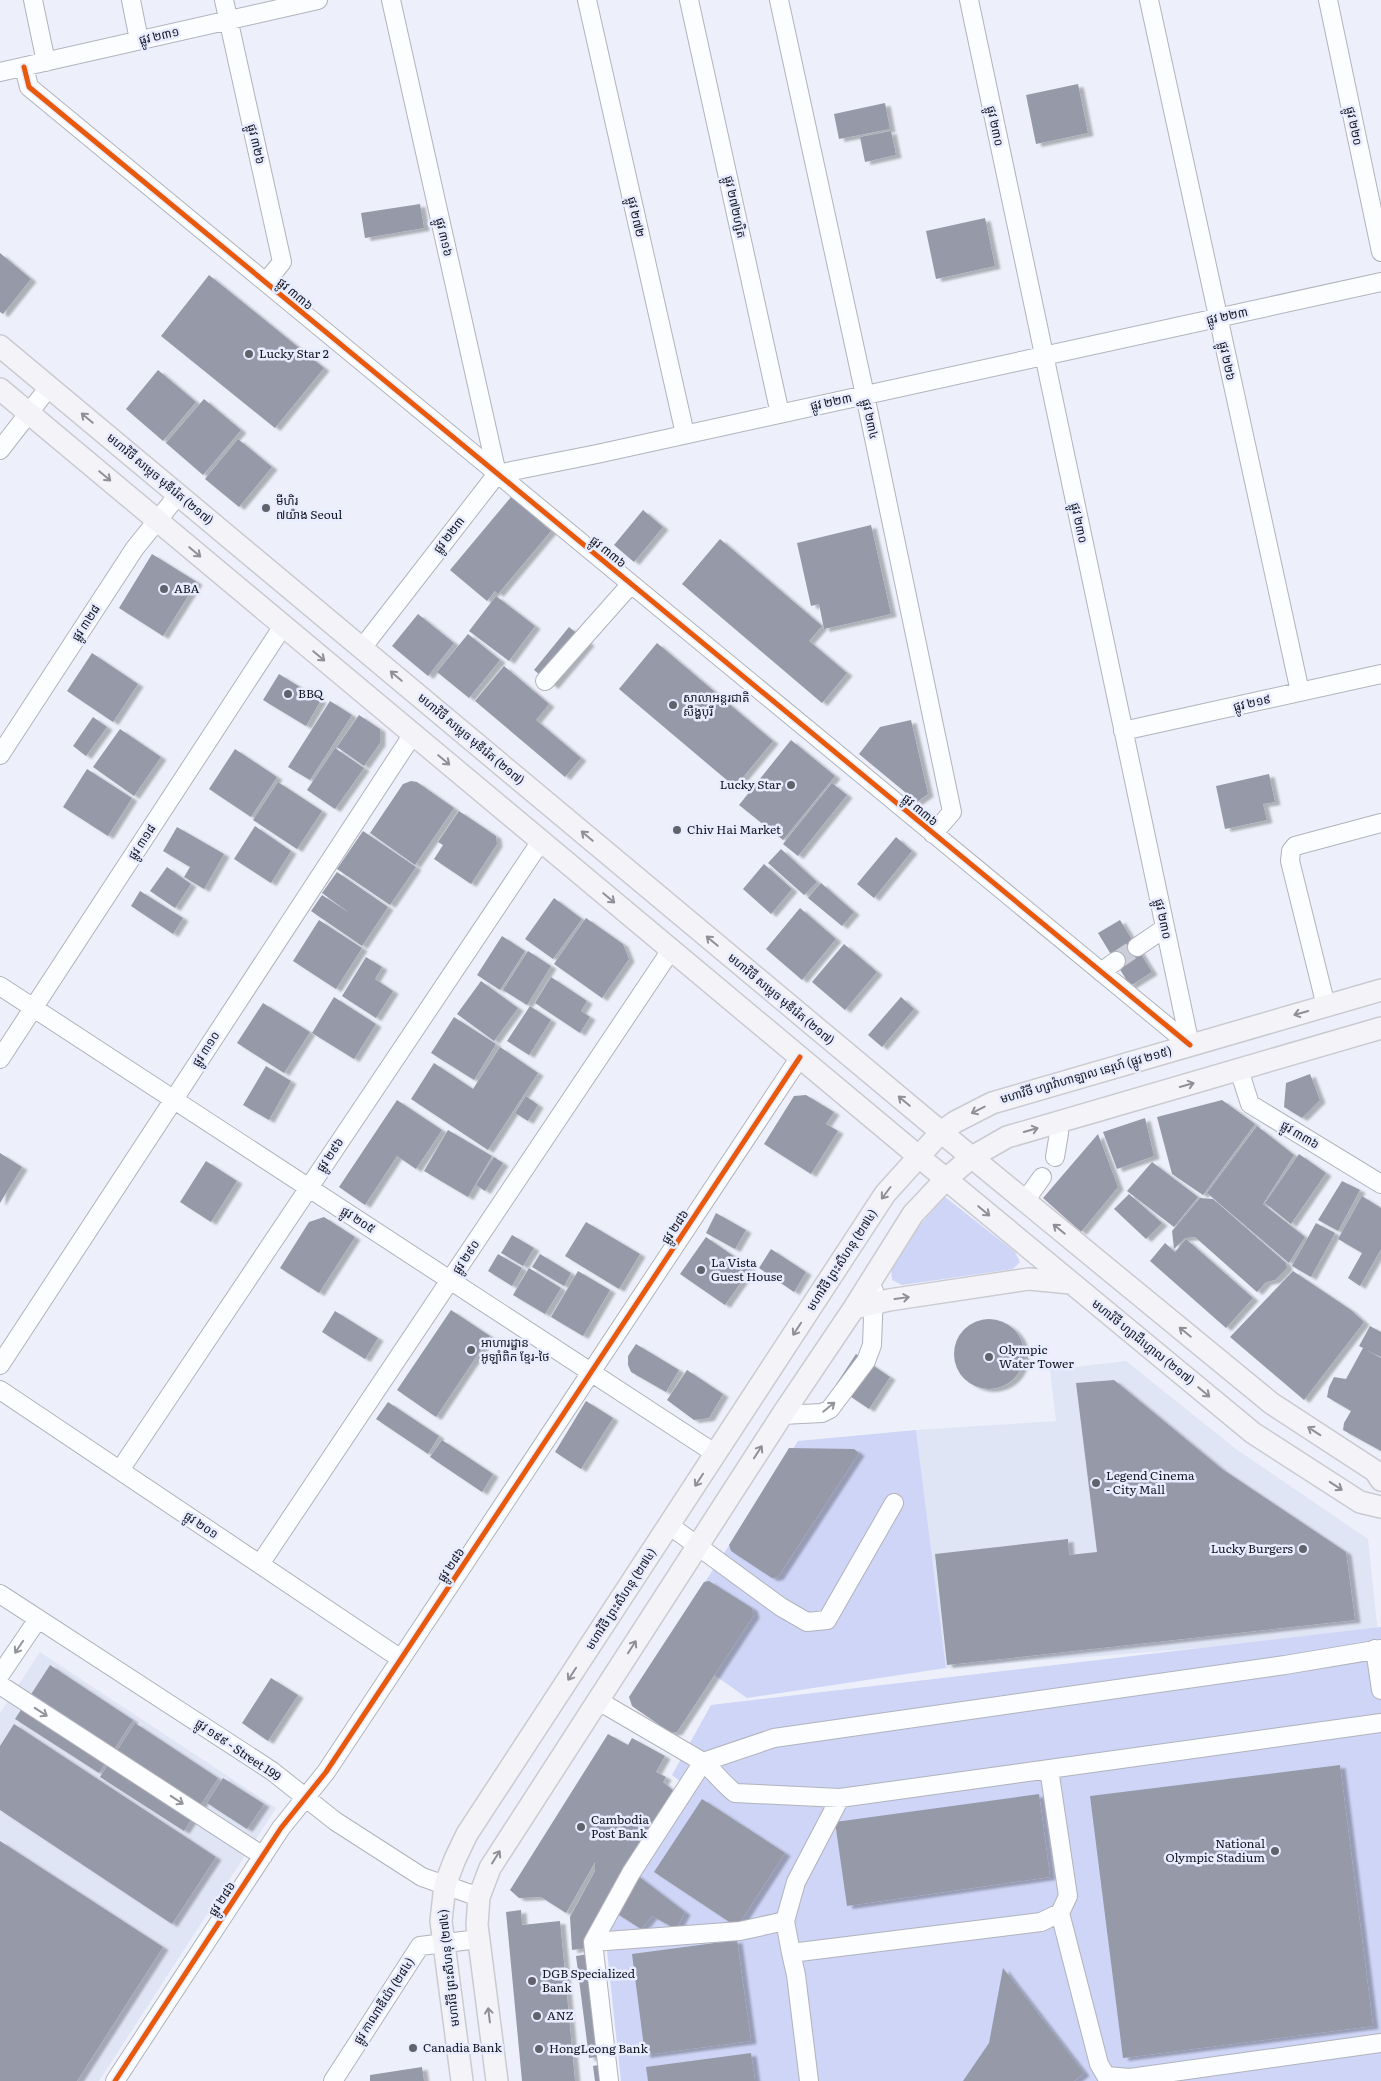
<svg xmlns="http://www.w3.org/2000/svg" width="1381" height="2081" viewBox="0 0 1381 2081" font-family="Literata,'Noto Sans Khmer',serif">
<defs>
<filter id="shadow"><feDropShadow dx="5.5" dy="3" stdDeviation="1" flood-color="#0004"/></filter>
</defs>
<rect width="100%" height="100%" fill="#edf0fa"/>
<path fill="#e0e5f5" d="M1126,1361l110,88 132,90 10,95 -432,34 -30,-238 140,-9 -6,-51z
M40,1652l236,156 -177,273h-99v-368z"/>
<path fill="#ced5f6" d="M945,1197l70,55 5,10 -7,7 -111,16 -10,-5 -1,-13 27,-40z
M916,1430l30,238 -199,30 -81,-57 132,-200z
M1381,1627v454h-760l-16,-149 89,-140 -22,-17 39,-70z"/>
<path fill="#9699a8" filter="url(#shadow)" d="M1078,84l10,49 -52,11 -10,-49z
M885,103l5,26 -51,10 -5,-25z
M891,131l5,24 -31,7 -5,-25z
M420,204l4,24 -59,10 -4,-25z
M985,218l10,48 -59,13 -10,-48z
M0,253l31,26 -28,35 -3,-2z
M209,275l115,93 -49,60 -114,-92z
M158,370l38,32 -33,39 -37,-32z
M204,399l37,31 -38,45 -37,-32z
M238,439l34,28 -33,40 -34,-28z
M511,497l40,34 -53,63 -3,-3 -8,10 -37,-31z
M643,510l20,17 -29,35 -20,-17z
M871,525l20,89 -67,15 -5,-25 -8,2 -14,-63z
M720,539l102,87 -13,15 38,32 -25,30 -140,-119z
M152,554l45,28 -34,54 -44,-28z
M496,596l39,30 -26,35 -40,-30z
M418,614l36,29 -26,33 -36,-30z
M569,627l20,16 -36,43 -19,-16z
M468,634l32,26 -31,38 -32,-26z
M657,643l116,98 -38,46 -116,-98z
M92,653l46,31 -25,38 -46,-31z
M504,666l45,38 -13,16 45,38 -16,19 -90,-76z
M279,674l42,26 -15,26 -43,-26z
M330,701l22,14 -42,65 -22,-13z
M359,715l21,14v14l-16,23 -27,-19z
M93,717l14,10 -21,29 -13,-10z
M911,720l17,74 -11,8 -58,-48 21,-27z
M120,729l41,28 -27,39 -41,-29z
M791,740l44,36 -52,64 -44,-35z
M335,748l29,20 -29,41 -28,-19z
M235,749l42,28 -26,40 -42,-28z
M87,769l45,29 -24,38 -45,-29z
M1269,774l6,28 -12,2 4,16 -42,9 -9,-43z
M411,781l6,1 37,26 -39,57 -45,-32 33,-49z
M278,782l44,29 -25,38 -44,-29z
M832,783l15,12 -49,61 -15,-12z
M459,811l37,25 1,8 -26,40 -37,-25 9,-14 -5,-3z
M255,826l36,25 -20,32 -37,-24z
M177,827l47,27 -20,35 -20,-12 6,-10 -27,-16z
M363,831l53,36 -26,38 -53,-36z
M896,837l16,14 -38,47 -17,-14z
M781,849l36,33 -13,13 -36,-32z
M764,864l28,25 -21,25 -28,-25z
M167,867l24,17 -16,24 -25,-17z
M337,872l51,35 -26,39 -51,-35 11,-16 29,19 -29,-21z
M821,883l33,29 -12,14 -34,-28z
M140,891l43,27 -10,16 -42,-28z
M554,898l28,21 -29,40 -28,-20z
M800,908l36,31 -34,41 -36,-31z
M586,918l37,26 6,15 -27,39 -48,-34z
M319,920l43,28 -26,41 -43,-28z
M1120,920l32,52 -22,14 -32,-53z
M502,936l23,15 -25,39 -23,-15z
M844,944l33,28 -32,38 -33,-28z
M528,951l23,15 -24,39 -24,-15z
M366,957l16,10 -7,12 18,12 -17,27 -34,-22z
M551,977l36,24 -6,10 9,6 -10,16 -45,-30z
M481,981l37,27 -24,33 -37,-27z
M334,997l42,27 -22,35 -42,-26z
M901,997l13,12 -32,38 -14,-12z
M263,1003l47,29 -26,41 -47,-30z
M530,1006l21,14 -22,35 -22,-14z
M454,1017l42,27 -22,36 -43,-27z
M500,1047l38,26 -50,77 -77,-51 23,-36 39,26z
M266,1066l25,15 -22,39 -26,-15z
M1310,1074l10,26 -18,18 -18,-11 2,-24z
M806,1095l28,17 -8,12 12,7 -27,43 -47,-30 30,-48z
M526,1096l12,9 -10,16 -13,-8z
M397,1100l45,30 -26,39 -19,-13 -32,49 -26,-18z
M1222,1100l33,24 -52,71 -31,-21 -15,-57z
M1145,1118l9,38 -37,13 -14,-37z
M1257,1126l37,29 -31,49 42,33 -16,26 -82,-70z
M448,1130l44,26 -24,41 -44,-26z
M1098,1134l20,53 -37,45 -38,-34z
M0,1153l22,14 -22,36z
M1299,1154l27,19 -35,51 -26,-21z
M494,1157l9,6 -18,28 -9,-6z
M206,1161l31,20 -26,41 -31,-20z
M1152,1162l46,35 -24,30 -47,-36z
M1342,1181l18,9 -22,41 -20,-11z
M1129,1194l33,29 -16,16 -32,-30z
M1362,1196l19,12v41l-21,37 -12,-8 14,-25 -24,-14z
M1200,1198l13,1 73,64 1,5 -12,12 -9,2 -9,10 -62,-55 -10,1 -11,11 -2,-18z
M716,1213l30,17 -11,19 -29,-16z
M324,1217l31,20 -36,56 -39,-25 29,-46z
M586,1222l54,32 -21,35 -54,-33z
M1316,1223l19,10 -24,44 -19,-11z
M512,1235l22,13 -11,18 -22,-13z
M706,1237l45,31 -26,37 -45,-31z
M1186,1239l67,59 -27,30 -76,-67 15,-18 10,9z
M771,1249l35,23 -12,20 -35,-24z
M498,1254l24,14 -10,18 -24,-15z
M540,1254l31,19 -7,13 -32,-19z
M529,1268l32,20 -16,26 -32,-19z
M578,1271l32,19 -27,46 -32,-19z
M1293,1271l58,39 13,12 -60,78 -74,-63z
M451,1310l39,26 -54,81 -39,-27z
M335,1311l43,27 -13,21 -43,-27z
M954 1354a35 35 0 1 1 70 0a35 35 0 1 1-70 0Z
M1370,1326l11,6v25l-15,-7 15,8v93l-38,-21 1,-7 7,-12 -24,-14 2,-10 5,-10 12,2 17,-31 -4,-2z
M636,1344l43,26 -13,22 -35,-20 -3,-7v-9z
M856,1354l34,23 -21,32 -34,-23z
M687,1370l36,24 -14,24 -15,2 -27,-20z
M1114,1380l108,89 124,83 9,68 -408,45 -12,-111 133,-15 1,16 28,-3 -21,-169z
M586,1401l27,17 -32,51 -26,-17z
M388,1402l51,34 -11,18 -52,-35z
M442,1440l51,34 -11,18 -52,-35z
M789,1448l65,1 5,4 -81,124 -6,1 -41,-27 -2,-6z
M709,1581l43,27 2,7 -77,117 -6,1 -39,-27 -3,-9 75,-115z
M50,1665l83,55 -34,53 -84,-54z
M271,1678l27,17 -30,46 -26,-18z
M135,1723l83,55 -34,53 -84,-54z
M14,1724l202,133 -44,67 -172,-114v-64z
M608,1734l20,11 4,-7 33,18 -9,16 10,5 -3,5 12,10 -88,156 -15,2 -2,-33 25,-46v-9l-29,51 -25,-16 -22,1 -9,-8z
M1340,1765l33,261 -250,32 -33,-262z
M223,1778l41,26 -17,25 -40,-26z
M1039,1794l11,83 -203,29 -12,-84z
M702,1799l83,54 -48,74 -83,-55z
M0,1841l163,106 -86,134h-77z
M634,1873l51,39 -9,17 -24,-13 -11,13 -28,-18z
M521,1910l1,15 38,-4 15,160h-53l-16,-169z
M737,1940l14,101 -106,14 -13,-101z
M588,1954l13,102 -12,2 -13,-102z
M1003,1968l81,105 -10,8h-111l26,-38z
M751,2053l4,28h-107l-2,-14z
M603,2064l3,17h-11l-2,-15z
M422,2067l2,14h-54v-6z"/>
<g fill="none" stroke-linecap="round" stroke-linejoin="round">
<path stroke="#cccfd9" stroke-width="18" stroke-dasharray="18 9" stroke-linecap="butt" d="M1116,961l21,-14"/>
<defs>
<path id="minor" d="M33,0l13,62
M131,0l8,40
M224,0l58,262 -16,20
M391,0l106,474
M587,0l98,434
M689,0l91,414
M779,0l86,395 87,417 -19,22
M969,0l221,1045
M1149,0l151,692
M1328,0l53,252
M24,67l5,20 1161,958
M0,72l318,-72
M0,450l49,-63
M362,648l135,-174 100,-20 784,-172
M545,681l86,-97
M1123,731l258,-57
M0,755l135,-207 43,-53
M1137,947l28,-19
M1101,972l15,-11
M0,986l716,468
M1326,1006l-36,-145 1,-10 4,-5 86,-23
M0,1059l283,-433
M1239,1070l11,34 131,80
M1055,1157l4,-24 -2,-10
M1025,1201l17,-24
M0,1365l413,-631
M0,1390l401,269
M782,1415l40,-2 8,-4 36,-48 6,-16 2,-54
M120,1470l421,-629
M669,1525l112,82 26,15 20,-2 67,-117
M260,1564l411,-614
M0,1594l272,177 63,50 87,56 57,20
M1375,1649l6,41
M0,1675l38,-56
M0,1685l263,171
M597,1700l106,62c12,10 20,22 32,31l105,5 541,-75
M1060,1913l39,151 7,12 24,2 251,-35
M785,1921l6,32
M593,1942l147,-11 45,-10 11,-39 44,-84
M115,2081l166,-253 45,-56 474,-715
M333,2081l87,-135 59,-7
M609,2081l-16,-139 38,-69 72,-111 71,-24 511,-73 96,-16
M809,2081l-13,-106 -5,-22 250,-31 19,-9 8,-17 -19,-127"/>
<path id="major" d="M0,346l941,786 330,271 104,68 6,9
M0,389l918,767 335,277 107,69 21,5
M854,1308l35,-8 140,-21 42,4
M462,2081l-21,-160 4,-36 10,-26 12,-25 418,-640 56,-62 14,-10 37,-19 389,-113
M497,2081l-20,-156 2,-28 11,-29 292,-453 72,-107 59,-94 33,-35 26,-22 35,-20 374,-109"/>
</defs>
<use href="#minor" stroke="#b0b3bc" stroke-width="20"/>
<use href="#major" stroke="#cacbd1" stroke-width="24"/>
<use href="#minor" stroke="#fcfdfe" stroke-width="18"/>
<use href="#major" stroke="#f3f3f8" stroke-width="21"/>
<defs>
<path id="cycleway" d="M24,67l5,20 1161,958
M115,2081l166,-253 45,-56 474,-715"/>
</defs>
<use href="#cycleway" stroke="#e8ecff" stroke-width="8"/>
<use href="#cycleway" stroke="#e8590c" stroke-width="5"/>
</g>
<defs><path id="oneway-shaft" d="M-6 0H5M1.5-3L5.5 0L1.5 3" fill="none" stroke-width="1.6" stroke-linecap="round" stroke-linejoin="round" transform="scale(1.25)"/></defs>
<g stroke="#8f9097">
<use href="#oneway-shaft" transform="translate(87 418) rotate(-140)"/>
<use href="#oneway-shaft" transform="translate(105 476) rotate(40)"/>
<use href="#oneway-shaft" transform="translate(195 552) rotate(40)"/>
<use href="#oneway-shaft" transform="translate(319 656) rotate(40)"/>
<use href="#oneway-shaft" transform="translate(396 676) rotate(-140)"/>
<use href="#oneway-shaft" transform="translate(444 760) rotate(40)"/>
<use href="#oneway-shaft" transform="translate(587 836) rotate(-140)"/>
<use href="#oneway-shaft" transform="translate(609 898) rotate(40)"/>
<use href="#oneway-shaft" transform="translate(712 941) rotate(-140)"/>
<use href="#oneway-shaft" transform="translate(1301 1013) rotate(164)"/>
<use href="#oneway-shaft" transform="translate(1187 1085) rotate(-16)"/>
<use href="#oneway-shaft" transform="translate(904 1101) rotate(-140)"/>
<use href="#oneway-shaft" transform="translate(978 1110) rotate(153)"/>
<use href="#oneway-shaft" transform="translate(1031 1130) rotate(-16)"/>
<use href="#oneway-shaft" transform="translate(886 1193) rotate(127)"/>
<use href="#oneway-shaft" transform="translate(984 1211) rotate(40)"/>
<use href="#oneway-shaft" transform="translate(1059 1229) rotate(-141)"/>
<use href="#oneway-shaft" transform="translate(902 1298) rotate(-8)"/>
<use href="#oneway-shaft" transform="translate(797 1329) rotate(123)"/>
<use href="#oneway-shaft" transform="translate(1185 1332) rotate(-141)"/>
<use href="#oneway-shaft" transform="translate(1204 1392) rotate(40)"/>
<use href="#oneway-shaft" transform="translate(1314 1431) rotate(-147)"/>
<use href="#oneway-shaft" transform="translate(758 1452) rotate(-57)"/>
<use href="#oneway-shaft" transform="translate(699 1480) rotate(123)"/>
<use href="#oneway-shaft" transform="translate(1336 1486) rotate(33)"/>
<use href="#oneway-shaft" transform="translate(632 1647) rotate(-57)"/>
<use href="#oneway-shaft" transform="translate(572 1674) rotate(123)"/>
<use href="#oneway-shaft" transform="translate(496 1857) rotate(-58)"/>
<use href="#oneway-shaft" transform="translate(489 2015) rotate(-97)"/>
</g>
<g stroke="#94959a">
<use href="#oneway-shaft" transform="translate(829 1407) rotate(-39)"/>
<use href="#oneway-shaft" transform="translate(19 1647) rotate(124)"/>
<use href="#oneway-shaft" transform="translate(41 1712) rotate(33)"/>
<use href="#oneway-shaft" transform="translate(177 1800) rotate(33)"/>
</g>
<g fill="#60626c" stroke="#e8ecff" stroke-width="2">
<circle cx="249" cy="354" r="5"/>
<circle cx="266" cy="508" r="5"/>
<circle cx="164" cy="589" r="5"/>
<circle cx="288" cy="694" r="5"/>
<circle cx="673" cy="705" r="5"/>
<circle cx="791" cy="785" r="5"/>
<circle cx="677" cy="830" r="5"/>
<circle cx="701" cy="1270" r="5"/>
<circle cx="471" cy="1350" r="5"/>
<circle cx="989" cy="1357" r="5"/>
<circle cx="1096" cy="1483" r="5"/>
<circle cx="1303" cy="1549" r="5"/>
<circle cx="581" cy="1827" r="5"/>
<circle cx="1275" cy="1851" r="5"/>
<circle cx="532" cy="1981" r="5"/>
<circle cx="537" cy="2016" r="5"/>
<circle cx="413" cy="2048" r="5"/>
<circle cx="539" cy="2049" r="5"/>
</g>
<g text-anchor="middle" stroke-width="5" stroke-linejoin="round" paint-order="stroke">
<g font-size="12" fill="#141620" stroke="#e8ecff">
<text transform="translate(159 36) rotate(-13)" y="4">ផ្លូវ ២៣១</text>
<text transform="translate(995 126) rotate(78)" y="4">ផ្លូវ ២៣០</text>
<text transform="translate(1354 126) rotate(78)" y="4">ផ្លូវ ២២០</text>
<text transform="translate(256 144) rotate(77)" y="4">ផ្លូវ ៣២៦</text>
<text transform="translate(735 207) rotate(78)" y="4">ផ្លូវ ២៧២ហ្សិត</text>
<text transform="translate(636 217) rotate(77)" y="4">ផ្លូវ ២៧២</text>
<text transform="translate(444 237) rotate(77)" y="4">ផ្លូវ ៣១៦</text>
<text transform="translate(295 294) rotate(40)" y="4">ផ្លូវ ៣៣៦</text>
<text transform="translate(1227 316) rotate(-12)" y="4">ផ្លូវ ២២៣</text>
<text transform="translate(1227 361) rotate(78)" y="4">ផ្លូវ ២២៦</text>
<text transform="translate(831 402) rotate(-12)" y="4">ផ្លូវ ២២៣</text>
<text transform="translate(870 419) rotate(78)" y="4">ផ្លូវ ២៣៤</text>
<text transform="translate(160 479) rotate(40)" y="4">មហាវិថី សម្តេច មុនីរ៉េត (២១៧)</text>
<text transform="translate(1079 523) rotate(78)" y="4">ផ្លូវ ២៣០</text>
<text transform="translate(449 535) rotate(-52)" y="4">ផ្លូវ ២២៣</text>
<text transform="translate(608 552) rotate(39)" y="4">ផ្លូវ ៣៣៦</text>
<text transform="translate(86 623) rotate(-57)" y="4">ផ្លូវ ៣២៨</text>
<text transform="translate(1252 703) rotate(-13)" y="4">ផ្លូវ ២១៩</text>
<text transform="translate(471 739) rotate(40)" y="4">មហាវិថី សម្តេច មុនីរ៉េត (២១៧)</text>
<text transform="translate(920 810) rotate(40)" y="4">ផ្លូវ ៣៣៦</text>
<text transform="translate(142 842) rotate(-57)" y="4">ផ្លូវ ៣១៨</text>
<text transform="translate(1163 919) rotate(78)" y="4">ផ្លូវ ២៣០</text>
<text transform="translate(781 999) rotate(40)" y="4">មហាវិថី សម្តេច មុនីរ៉េត (២១៧)</text>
<text transform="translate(206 1049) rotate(-57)" y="4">ផ្លូវ ៣១០</text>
<text transform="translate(1086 1075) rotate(-16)" y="4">មហាវិថី ហ្សាវ៉ាហាឡាល នេរុហ៍ (ផ្លូវ ២១៥)</text>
<text transform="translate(1300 1135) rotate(31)" y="4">ផ្លូវ ៣៣៦</text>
<text transform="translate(330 1155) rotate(-56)" y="4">ផ្លូវ ២៩៦</text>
<text transform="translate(358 1220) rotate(33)" y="4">ផ្លូវ ២០៥</text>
<text transform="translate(675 1227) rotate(-56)" y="4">ផ្លូវ ២៨៦</text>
<text transform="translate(466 1257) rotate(-56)" y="4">ផ្លូវ ២៩០</text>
<text transform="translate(842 1260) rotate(-57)" y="4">មហាវិថី ព្រះសីហនុ (២៧៤)</text>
<text transform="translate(1143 1342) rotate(39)" y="4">មហាវិថី ហ្សាដឹហ្គោល (២១៧)</text>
<text transform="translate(201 1525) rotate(34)" y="4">ផ្លូវ ២០១</text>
<text transform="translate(451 1565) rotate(-56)" y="4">ផ្លូវ ២៨៦</text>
<text transform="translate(621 1599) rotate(-57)" y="4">មហាវិថី ព្រះសីហនុ (២៧៤)</text>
<text transform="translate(238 1750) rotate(34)" y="4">ផ្លូវ ១៩៩ - Street 199</text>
<text transform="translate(222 1899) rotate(-57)" y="4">ផ្លូវ ២៨៦</text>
<text transform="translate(449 1968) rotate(-96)" y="4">មហាវិថី ព្រះសីហនុ (២៧៤)</text>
<text transform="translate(384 2001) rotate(-57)" y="4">ផ្លូវ កាណាឌីយ៉ា (២៨៤)</text>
</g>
<g font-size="12" fill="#141620" stroke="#e8ecff" text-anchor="start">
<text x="259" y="358">Lucky Star 2</text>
<text x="276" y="505">មីហិរ<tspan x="276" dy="14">៧យ៉ាង Seoul</tspan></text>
<text x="174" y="593">ABA</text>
<text x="298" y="698">BBQ</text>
<text x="683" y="702">សាលាអន្តរជាតិ<tspan x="683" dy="14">សឹង្ហបុរី</tspan></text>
<text x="781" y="789" text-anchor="end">Lucky Star</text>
<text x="687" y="834">Chiv Hai Market</text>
<text x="711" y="1267">La Vista<tspan x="711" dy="14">Guest House</tspan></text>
<text x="481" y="1347">អាហារដ្ឋាន<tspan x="481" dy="14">អូឡាំពិក ខ្មែរ-ថៃ</tspan></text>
<text x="999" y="1354">Olympic<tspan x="999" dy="14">Water Tower</tspan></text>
<text x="1106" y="1480">Legend Cinema<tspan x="1106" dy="14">- City Mall</tspan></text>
<text x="1293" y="1553" text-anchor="end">Lucky Burgers</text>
<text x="591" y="1824">Cambodia<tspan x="591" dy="14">Post Bank</tspan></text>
<text x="1265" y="1848" text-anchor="end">National<tspan x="1265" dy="14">Olympic Stadium</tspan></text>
<text x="542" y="1978">DGB Specialized<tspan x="542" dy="14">Bank</tspan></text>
<text x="547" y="2020">ANZ</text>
<text x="423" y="2052">Canadia Bank</text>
<text x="549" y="2053">HongLeong Bank</text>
</g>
</g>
</svg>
